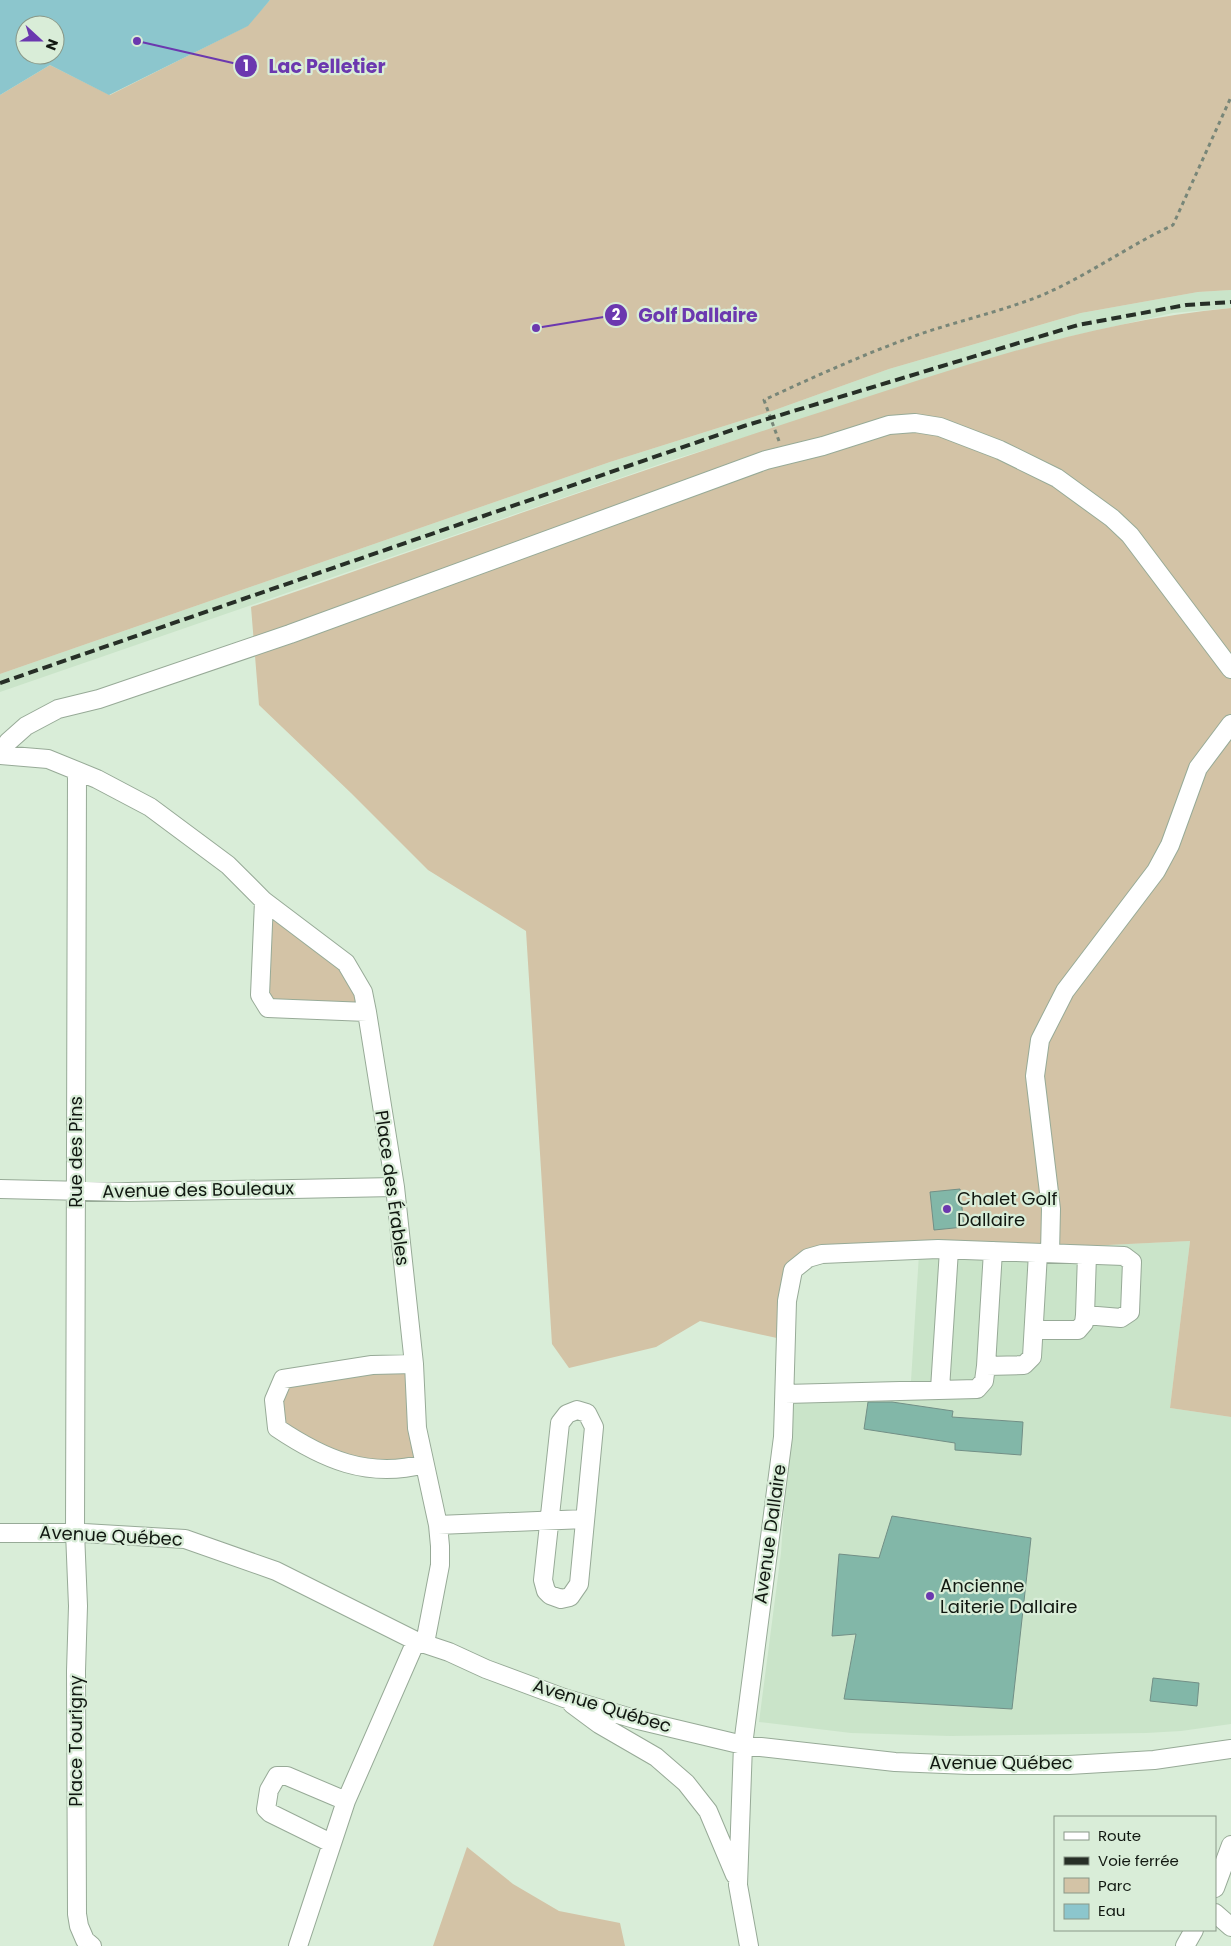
<svg xmlns="http://www.w3.org/2000/svg" width="1231" height="1946" viewBox="0 0 1231 1946" font-family="Poppins,sans-serif">
<rect width="100%" height="100%" fill="#d9edd8"/>
<path fill="#cae4c9" d="M1231,290v18l-58,5 -101,23 -400,124 -672,232v-18l610,-212 162,-51 117,-42 192,-56 117,-21z
M1190,1241l-20,167 61,9v307l-50,7 -35,2 -196,3 -99,-3 -92,-11 22,-169 12,-168 118,-4 8,-127z"/>
<path fill="#d3c3a6" d="M270,0h961v290l-33,2 -117,21 -192,56 -117,42 -162,51 -610,212v-579l50,-30 60,30 137,-69z
M1231,308v1109l-61,-9 20,-167 -353,17 -26,6 -11,13 -14,63 -86,-19 -44,26 -87,21 -17,-24 -26,-413 -98,-61 -77,-77 -92,-88 -8,-98c192,-66 383,-135 576,-197 132,-43 265,-89 404,-102z
M264,901l82,62 21,49 -99,-4z
M414,1364l10,100 -64,3 -83,-39 6,-49z
M467,1847l46,37 46,27 61,12 5,23h-192z"/>
<path fill="#8cc6cd" fill-rule="evenodd" d="M0,0h270l-22,26 -139,69 -59,-30 -50,30zM25,25h30v30h-30z"/>
<path fill="#82b7a8" stroke="#728f86" d="M960,1189l4,38 -30,3 -4,-38z
M868,1402h24l61,9 -1,6 71,5 -2,33 -66,-5v-7l-91,-14z
M892,1516l139,22 -19,171 -168,-10 12,-65 -24,2 7,-82 40,4z
M1153,1678l46,5 -2,23 -47,-5z"/>
<g fill="none" stroke-linecap="round" stroke-linejoin="round">
<defs>
<path id="minor" d="M0,755l48,4 49,20 53,28 78,58 36,36 82,62 17,29 4,20 28,175 19,177 3,64 21,97 2,21v19l-15,78
M1,755l7,-13 18,-16 32,-17 41,-10 191,-65 476,-174 57,-14 66,-21 26,-2 25,4 60,23 57,28 55,40 18,17 101,134
M77,771l-2,761 3,74 -2,65 1,243 2,12 6,14 7,6
M264,901l-4,94 8,13 99,4
M0,1189l128,3 267,-5
M1050,1253l1,-44 -16,-133 5,-36 25,-49 91,-120 14,-26 28,-77 33,-44
M1085,1315l2,-60
M414,1364l-42,1 -89,14 -9,21 3,28c46,31 91,51 147,36
M986,1366l7,-115
M940,1389l9,-139
M785,1394l192,-5 7,-8 2,-15 38,-1 8,-8 6,-104
M577,1410l10,3 7,14 -15,157 -9,13 -9,2 -11,-4 -4,-4 -3,-11 17,-157 7,-9z
M438,1525l147,-6
M0,1533h84l101,6 91,32 140,70 33,11 37,17 78,29 74,22 105,25 152,17 74,3h100l85,-5 77,-11
M572,1704l27,20 57,33 30,26 22,28 27,64
M331,1843l-61,-30 -4,-4 3,-19 8,-14h10l59,25
M1215,1888l16,-43
M1215,1913l16,14
M298,1946l48,-145 70,-160
M749,1946l-11,-61 5,-140 40,-308 4,-136 6,-31 15,-12 14,-4 116,-5 186,7 8,6 -2,50 -9,6 -36,-3 -1,8 -6,7h-44
M1185,1946l9,-16"/>
</defs>
<use href="#minor" stroke="#97aa97" stroke-width="20"/>
<path stroke="#788678" stroke-width="3" stroke-dasharray="4 4" stroke-linecap="butt" d="M779,441l-15,-41c54,-25 109,-50 165,-69 35,-11 71,-20 106,-33 48,-19 91,-51 138,-73l58,-128"/>
<use href="#minor" stroke="#fff" stroke-width="18"/>
<path stroke="#272f27" stroke-width="4" stroke-dasharray="10 5" stroke-linecap="butt" d="M0,683l744,-257 334,-101 108,-20 45,-3"/>
</g>
<g fill="#6b38af" stroke="#d9edd8" stroke-width="2">
<circle cx="947" cy="1209" r="5"/>
<circle cx="930" cy="1596" r="5"/>
</g>
<g text-anchor="middle" stroke-width="4.5" stroke-linejoin="round" paint-order="stroke">
<g font-size="18" fill="#111811" stroke="#d9edd8">
<text transform="translate(76 1152) rotate(-90)" y="6">Rue des Pins</text>
<text transform="translate(392 1188) rotate(82)" y="6">Place des Érables</text>
<text transform="translate(198 1190) rotate(-1)" y="6">Avenue des Bouleaux</text>
<text transform="translate(770 1534) rotate(-82)" y="6">Avenue Dallaire</text>
<text transform="translate(111 1536) rotate(3)" y="6">Avenue Québec</text>
<text transform="translate(602 1706) rotate(17)" y="6">Avenue Québec</text>
<text transform="translate(76 1741) rotate(-90)" y="6">Place Tourigny</text>
<text x="1001" y="1769">Avenue Québec</text>
</g>
<g font-size="18" fill="#111811" stroke="#d9edd8" text-anchor="start">
<text x="957" y="1205">Chalet Golf<tspan x="957" dy="21">Dallaire</tspan></text>
<text x="940" y="1592">Ancienne<tspan x="940" dy="21">Laiterie Dallaire</tspan></text>
</g>
</g>
<path fill="none" stroke="#6b38af" stroke-width="2" d="M137 41L246 66M536 328L616 315"/>
<g fill="#6b38af" stroke="#d9edd8" stroke-width="2">
<circle cx="137" cy="41" r="5"/>
<circle cx="536" cy="328" r="5"/>
<circle cx="246" cy="66" r="12"/>
<circle cx="616" cy="315" r="12"/>
</g>
<g font-size="15" text-anchor="middle" font-weight="bold" fill="#fff">
<text x="246" y="71">1</text>
<text x="616" y="320">2</text>
</g>
<g font-size="19" text-anchor="middle" font-weight="bold" fill="#6b38af" stroke="#d9edd8" stroke-width="4.5" stroke-linejoin="round" paint-order="stroke">
<text x="327" y="73">Lac Pelletier</text>
<text x="698" y="322">Golf Dallaire</text>
</g>
<rect x="1054" y="1816" width="162" height="115" fill="#d9edd8" stroke="#899888"/>
<rect x="1064" y="1832" width="25" height="8" fill="#ffffff" stroke="#899888"/>
<text x="1098" y="1841" font-size="15" fill="#111811">Route</text>
<rect x="1064" y="1857" width="25" height="8" fill="#272f27" stroke="#899888"/>
<text x="1098" y="1866" font-size="15" fill="#111811">Voie ferrée</text>
<rect x="1064" y="1878" width="25" height="15" fill="#d3c3a6" stroke="#899888"/>
<text x="1098" y="1891" font-size="15" fill="#111811">Parc</text>
<rect x="1064" y="1904" width="25" height="15" fill="#8cc6cd" stroke="#899888"/>
<text x="1098" y="1916" font-size="15" fill="#111811">Eau</text>
<g transform="translate(40 40) rotate(111)"><circle r="24" fill="#d9edd8" stroke="#899888"/>
<path d="M0-4L9 19L0 12L-9 19Z" fill="#6b38af"/>
<text y="-8" font-size="14" font-weight="bold" text-anchor="middle" fill="#111811">N</text>
</g>
</svg>
